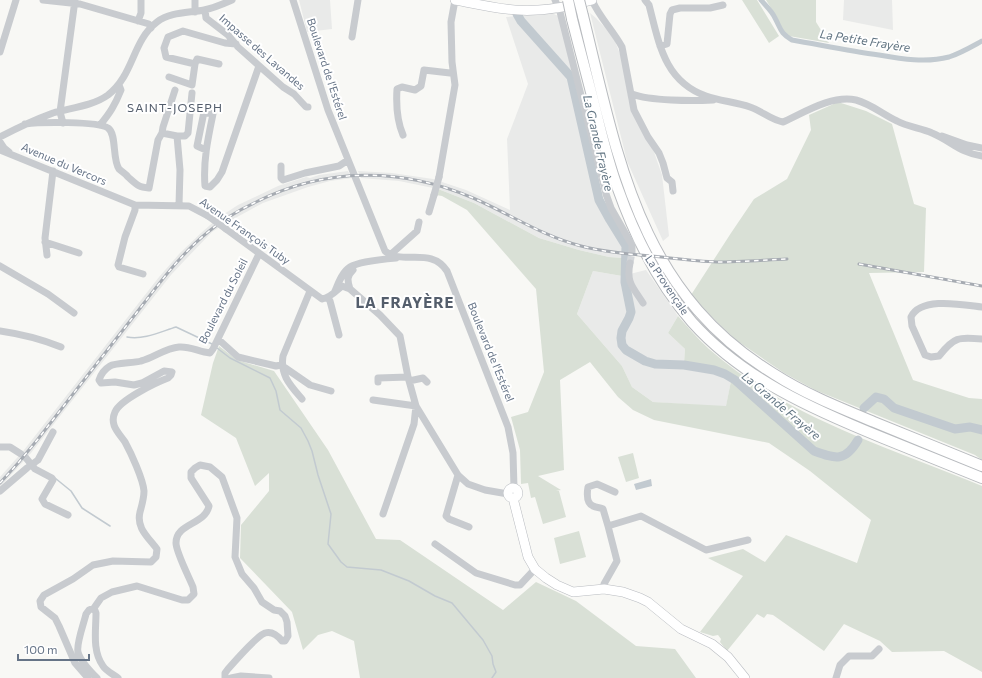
<svg xmlns="http://www.w3.org/2000/svg" width="982" height="678" viewBox="0 0 982 678" font-family="Commissioner,sans-serif">
<rect width="100%" height="100%" fill="#f8f8f5"/>
<path fill="#e9eae9" d="M299,0h31l2,29 -25,3z
M844,0h48l1,30 -50,-10z
M552,13l6,3 24,92 20,88 20,40 1,22 -14,-1 -30,-7 -40,-12 -65,-35 -36,-14 -39,-8 -38,-3 -3,-7 34,2 41,6 33,11 44,20 -3,-71 21,-55 -22,-67z
M590,13l6,5 13,14 6,9 8,21 6,40 25,50 8,23 7,61 -6,5 -36,-80z
M348,171l4,7 -22,3 -22,6 -45,16 -37,20 -14,9 -27,28 -14,15 -140,178 -31,34v-10l24,-27 135,-173 21,-24 21,-20 17,-15 20,-13 40,-19 28,-9 4,1 9,-3z
M646,270l32,46 -10,17 17,16 -1,14 37,10 10,8 -5,26 -73,-5 -21,-15 -10,-21 -45,-52 16,-43 29,5z"/>
<path fill="#d9e0d6" d="M742,0h15l22,36 -10,7z
M766,0h50v22l13,21 -40,-7 -4,-2 -9,-18z
M838,102l28,9 26,13 22,80 12,4 -2,64 -55,1 44,107 56,18 13,1v61l-7,-5 -160,-65 -31,-17 -48,-33 -20,-19 -25,-26 40,-62 23,-34 33,-20 24,-49 -2,-15z
M438,189l36,14 65,35 40,12 30,7 14,1 -1,18 -29,-5 -16,43 45,52 10,21 21,15 73,4 5,-25 -10,-8 -37,-10 1,-14 -17,-16 10,-17c10,11 20,23 31,33 78,69 179,98 273,137v186l-38,-21 -52,1 -12,-11 -36,-17 -20,27 -51,-36 -6,-1 -3,4 -7,-4 -30,37 -7,-9 1,-3 -3,-4 -5,1 -13,-4 43,-56 -35,-18 35,-9 22,13 21,-27 71,28 14,-43 -61,-49 -41,-28 -115,-23 -21,-10 -15,-13 -28,-35 -30,18 4,90 -26,6 23,14 -5,1h3l7,26 -23,7 -8,-27 -4,1 -3,-15 -7,1 -1,-34 -9,-33 17,-5 16,-40 -8,-83 -69,-79 -25,-14 -6,-1z
M219,346l18,14 37,11 54,79 48,89 24,1 103,70 33,-28 40,19 60,45 39,3 21,29h-336l-6,-37 -22,-10 -14,4 -15,15 -11,-38 -52,-54 1,-33 28,-34v-18l-14,13 -19,-48 -35,-23 12,-52z
M633,453l6,25 -13,4 -8,-25z
M579,531l7,26 -26,7 -6,-26z"/>
<path fill="#c2cad0" d="M651,479l1,7 -16,4 -2,-6z"/>
<g fill="none" stroke-linecap="round" stroke-linejoin="round">
<path stroke="#c2cad0" stroke-width="1.5" d="M127,337c17,3 33,-5 49,-10l36,17
M217,348l13,10 40,20 6,13 4,19 21,18 7,13 4,10 6,24 13,39 -3,30 13,18 6,5 34,3 28,11 26,15 17,7 31,37 9,16 1,8 3,8 -4,6
M55,478l16,13 11,17 28,18"/>
<path stroke="#c2cad0" stroke-width="5" d="M761,0c5,6 11,11 14,18 6,11 5,15 17,22 29,5 58,11 87,15 23,4 47,8 70,2 12,-4 22,-10 33,-16"/>
<path stroke="#c2cad0" stroke-width="9" d="M517,14l4,7 50,56 28,123 11,20 16,26 -1,36 6,30 -2,6 -7,13 -1,7 1,7 4,5 19,11 10,3 29,1 30,5 11,4 10,6 79,71c22,8 31,11 44,-11
M864,408l12,-11 8,2 10,9 61,21 15,-2 12,3"/>
<path stroke="#d4d7da" stroke-width="7" stroke-dasharray="7 3.5" stroke-linecap="butt" d="M630,263l2,-11"/>
<defs>
<path id="major" d="M455,0c17,3 34,7 51,9 29,4 59,-1 86,-9
M508 493a5 5 0 1 1 10 0a5 5 0 1 1-10 0Z
M513,498l15,59 7,12 11,9 11,7 16,7 31,-3 19,3 17,6 8,4 33,27 31,15 16,13 17,21"/>
<path id="highway" d="M583,16c35,142 55,275 191,358 31,20 66,34 100,48 36,15 72,29 108,44
M572,19c8,32 17,64 25,97 6,24 12,49 21,73 17,48 40,94 74,133 51,57 122,88 191,116 33,13 66,27 99,40"/>
</defs>
<use href="#major" stroke="#b9bcc1" stroke-width="10"/>
<use href="#highway" stroke="#b8bbbf" stroke-width="12"/>
<path stroke="#c8cbcf" stroke-width="7" d="M43,0l37,4 69,20 2,4
M195,0v12
M293,0l35,110 57,141c18,15 46,-5 62,20l61,156 5,26 1,35
M555,0l5,12 46,182 5,14 21,37v7
M592,0c7,17 21,30 30,47l12,63 14,27 11,16 4,10 4,15 5,4 1,9
M645,0l4,5c10,38 15,76 57,91 14,5 30,6 44,11 12,4 21,13 33,15 22,-10 48,-27 73,-22 15,4 28,15 41,21 11,6 24,7 35,12 19,8 28,20 50,23
M205,10l1,8 22,17 10,12 45,40 11,7 12,13h2
M138,21l3,-8v-13
M352,37l6,-37
M660,46l7,-2 3,-30 2,-4 8,-2h30l13,-3
M0,52l16,-52
M195,64l2,-5 22,5
M169,77l23,8 3,-21 -29,-7 -2,-9 4,-11 15,-6 42,12 11,1
M632,94c18,7 60,7 81,6
M63,123l-3,-11 15,-112
M25,124c14,-2 73,-3 83,4 9,6 4,31 11,41 3,3 7,5 9,8 9,8 10,10 21,11l9,-48 4,-7 15,3 3,34 -1,35
M100,125c10,-12 15,-20 21,-35l-2,-5
M162,133l1,-6 12,-37
M403,135c-6,-14 -7,-30 -6,-46l5,-2 13,3 6,-4 3,-16 26,3 3,-1
M177,136h8l3,-3 4,-40
M942,136l25,9 15,3
M0,137c17,-9 34,-17 53,-24 17,-5 40,-7 55,-18 26,-20 24,-54 49,-73 13,-10 31,-9 47,-12 10,-2 19,-6 28,-10
M0,142l4,6 5,4
M0,150l135,55 54,1 19,10
M206,150l-9,-4 7,-34 9,2c-5,24 -10,47 -8,72l5,1 7,-7 5,-8 37,-106
M281,166v12l2,2 22,-7 34,-7 9,-6
M439,177l16,-92 -3,-23 -1,-40 4,-22
M135,205v5l-10,27 -7,28 1,2 24,7
M429,212l5,-17
M226,229l96,70c8,-1 14,-8 20,-13l8,3 30,26 20,21 8,41 8,29 42,69 10,9 17,6 23,4
M45,242l34,11
M47,255l-2,-17 8,-67
M390,255l27,-24 2,-9
M630,263c-4,20 3,24 13,40
M0,266l48,28 26,19
M350,289c-3,-9 -3,-13 3,-19
M335,291c3,-7 7,-19 15,-24 8,-5 35,-8 46,-9
M328,298l2,3 9,34
M982,307c-18,-2 -61,-11 -71,10l1,9 13,29 6,2 8,-1c15,-19 19,-19 43,-17
M0,331c21,3 41,8 61,16
M218,339l20,18 38,9 5,-1 29,20 21,6
M409,381l14,-3 4,4
M378,382v-4l30,-1
M302,399c-12,-14 -22,-24 -19,-43l27,-65
M373,400l43,6 -2,18 -31,90
M0,447h10l11,7
M26,458l9,11 17,9 1,2 -11,19 3,5 23,11
M458,475l-12,41 3,3 20,8
M0,491l27,-23 11,-8 15,-28
M608,526l-5,-17c-4,-2 -6,-1 -10,-3 -7,-3 -6,-13 -5,-19l9,-3 18,8
M435,544l41,29 39,12h5l15,-16
M604,589v-5l13,-23 -9,-35 33,-10 65,34 42,-10
M94,608l7,-10 11,-6 25,-6 45,14h6l6,-6 -1,-7c-4,-10 -17,-35 -17,-44 0,-20 29,-18 33,-37l-18,-28v-6l4,-4 5,-3 10,2 12,10 15,41 -2,39 7,17 12,14 8,14 12,8 6,1 5,5 2,6 1,14 -3,5h-3c-4,-5 -10,-10 -17,-8 -8,3 -30,28 -37,36l-3,4v5
M88,678l-13,-15 -16,-37 -4,-8 -14,-11 -1,-6 4,-6 29,-16 20,-14 20,-4 38,1 5,-5 1,-8c-9,-12 -21,-21 -17,-37 2,-7 4,-14 4,-21 -1,-12 -13,-38 -19,-49 -6,-9 -16,-17 -10,-30 5,-12 40,-29 53,-34l3,-3 1,-3 -8,-1 -22,12 -8,2 -19,-3 -14,1 -2,-3c2,-6 6,-11 11,-14 5,-3 24,-3 31,-5 13,-3 24,-13 38,-14 11,-1 20,5 31,6l3,-4 46,-95
M97,678c-6,-6 -17,-18 -19,-26 -2,-8 6,-29 8,-38l3,-4 5,-2 2,5c0,17 -4,38 7,53 3,5 10,8 15,12
M231,678l10,-2 28,2
M836,678l4,-13 9,-9h23l7,-7"/>
<use href="#major" stroke="#fff" stroke-width="9"/>
<use href="#highway" stroke="#fff" stroke-width="10"/>
<defs>
<path id="rail" d="M859,264l123,22
M0,483l19,-21 19,-23c30,-39 61,-78 92,-118 24,-30 47,-64 78,-89 14,-12 31,-22 48,-30 70,-35 145,-35 217,-4 37,16 69,38 108,48 23,6 46,8 70,10 21,2 44,5 66,6 23,0 47,-2 70,-3"/>
</defs>
<use href="#rail" stroke="#a6abb2" stroke-width="3"/>
<use href="#rail" stroke="#fff" stroke-width="1.5" stroke-dasharray="4.5" stroke-linecap="butt"/>
<defs>
<path id="highway-bridge" d="M568,0l4,19
M579,0l4,16"/>
</defs>
<use href="#highway-bridge" stroke="#b8bbbf" stroke-width="12" stroke-linecap="butt"/>
<path stroke="#c8cbcf" stroke-width="7" d="M434,195l5,-18
M208,216l18,13"/>
<use href="#highway-bridge" stroke="#fff" stroke-width="10"/>
</g>
<g text-anchor="middle" stroke-width="4" stroke-linejoin="round" paint-order="stroke">
<g font-size="11" fill="#667487" stroke="#fff">
<text transform="translate(262 52) rotate(41)" y="4">Impasse des Lavandes</text>
<text transform="translate(327 69) rotate(72)" y="4">Boulevard de l'Estérel</text>
<text transform="translate(64 164) rotate(23)" y="4">Avenue du Vercors</text>
<text transform="translate(245 231) rotate(35)" y="4">Avenue François Tuby</text>
<text transform="translate(667 285) rotate(56)" y="4">La Provençale</text>
<text transform="translate(223 301) rotate(-63)" y="4">Boulevard du Soleil</text>
<text transform="translate(491 352) rotate(68)" y="4">Boulevard de l'Estérel</text>
</g>
<g font-size="12" font-style="italic" fill="#627583" stroke="#fff">
<text transform="translate(865 41) rotate(9)" y="4">La Petite Frayère</text>
<text transform="translate(598 143) rotate(77)" y="4">La Grande Frayère</text>
<text transform="translate(781 406) rotate(40)" y="4">La Grande Frayère</text>
</g>
<g font-size="12" letter-spacing="1" fill="#545e6c" stroke="#fff">
<text x="175" y="112">SAINT-JOSEPH</text>
</g>
<g font-size="15" font-weight="bold" letter-spacing="1" fill="#545e6c" stroke="#fff">
<text x="405" y="308">LA FRAYÈRE</text>
</g>
</g>
<path d="M18 654v6h71v-6" fill="none" stroke="#667487" stroke-width="2"/>
<text x="24" y="654" font-size="12" fill="#667487" stroke="#ffffff" stroke-width="3" paint-order="stroke">100 m</text>
</svg>
